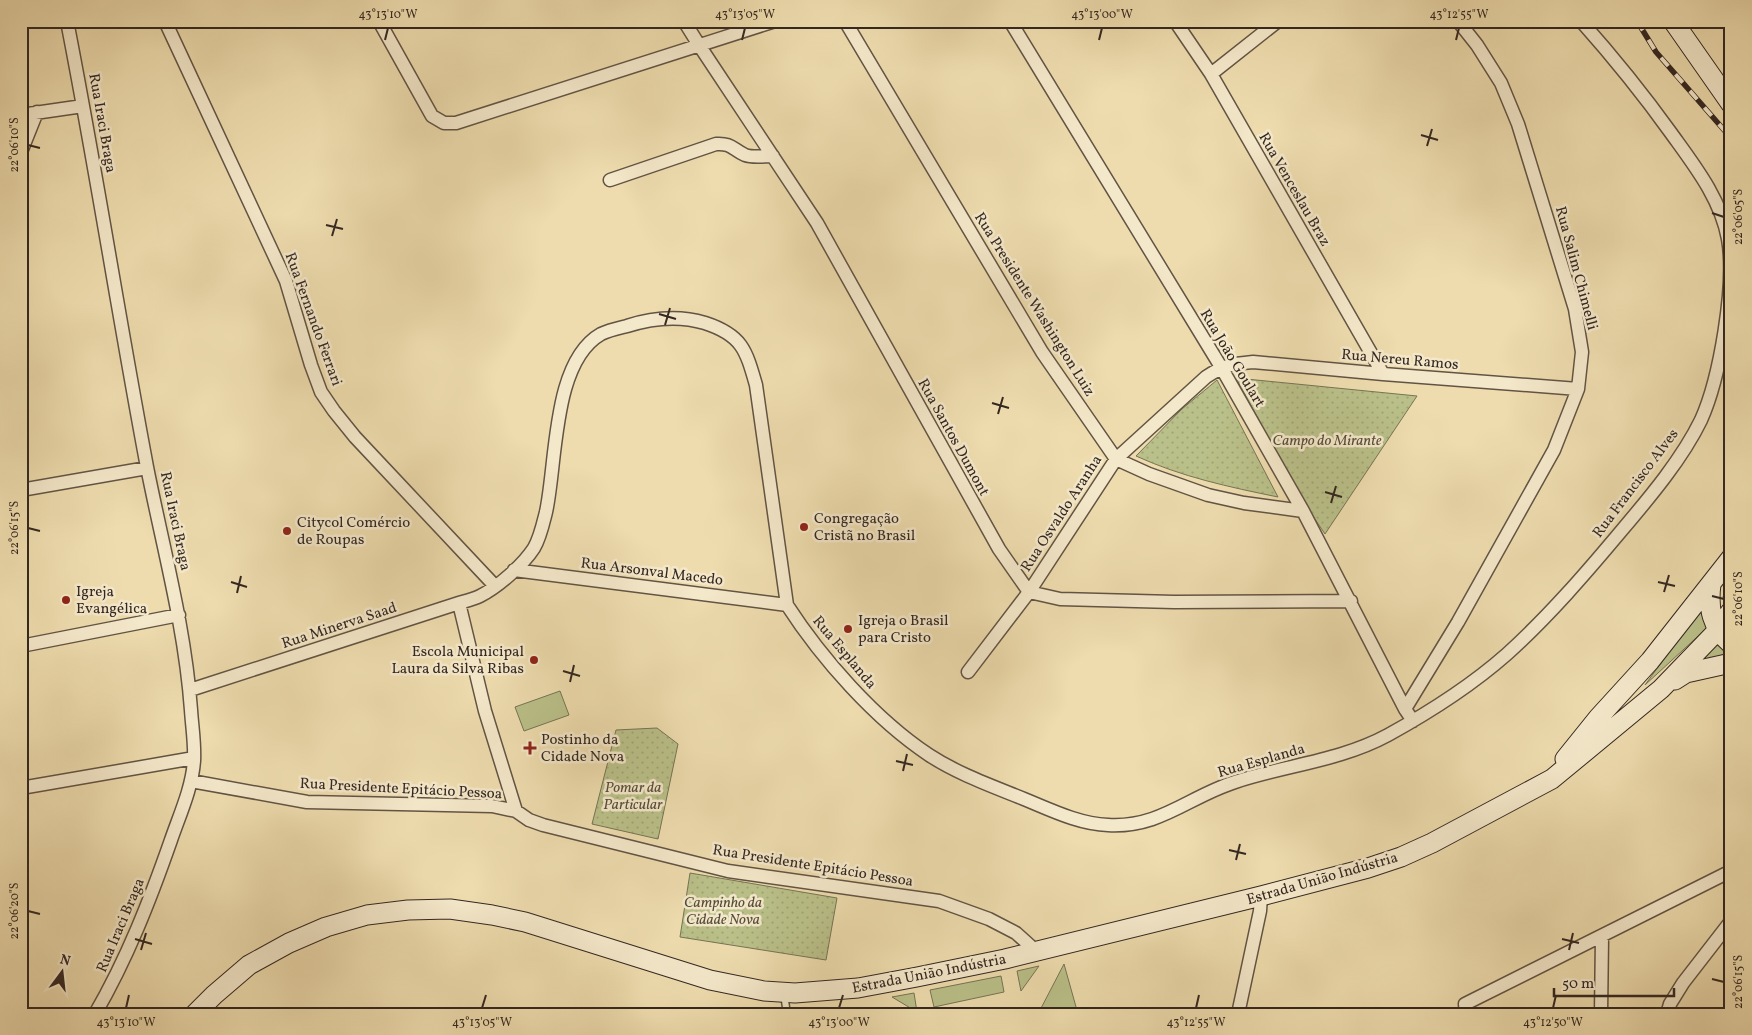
<svg xmlns="http://www.w3.org/2000/svg" width="1752" height="1035" viewBox="0 0 1752 1035" font-family="Vollkorn,serif">
<defs>
<pattern id="park-dots" width="8" height="8" patternUnits="userSpaceOnUse" patternTransform="scale(1.25)"><rect width="8" height="8" fill="#bac089"/><path d="M2 2h.1M6 6h.1" fill="none" stroke="#a0a576" stroke-width="1.8" stroke-linecap="round"/></pattern>
</defs>
<rect width="100%" height="100%" fill="#eedcae"/>
<filter id="stains"><feTurbulence type="fractalNoise" baseFrequency=".004" numOctaves="4"/><feColorMatrix values="0 0 0 0 .2 0 0 0 0 .09 0 0 0 0 .02 0 0 0 .5 -.17"/></filter>
<radialGradient id="worn" r=".72"><stop offset=".6" stop-color="#630" stop-opacity="0"/><stop offset="1" stop-color="#630" stop-opacity=".3"/></radialGradient>
<path fill="#bac089" stroke="#767455" d="M1731,572v30l-6,9 -2,-14z
M1702,607l7,19 -64,59z
M1718,640l13,12v3l-39,12z
M560,691l9,24 -45,16 -9,-24z
M1064,964l14,50h-40z
M1039,966l-18,25 -4,-20z
M1001,976l3,16 -70,15 -4,-17z
M914,993l3,19 -25,-15z"/>
<path fill="url(#park-dots)" stroke="#767455" d="M1236,378l181,18 -92,138 -23,-34z
M1217,380l61,117c-49,-10 -96,-20 -142,-41l46,-47z
M657,728l21,16 -20,95 -66,-15 24,-94z
M690,873l147,25 -11,62 -146,-23z"/>
<g fill="none" stroke-linecap="round" stroke-linejoin="round">
<defs>
<path id="service" d="M784,994l3,20"/>
<path id="minor" d="M67,21c29,148 52,298 80,446 16,81 38,160 44,243 1,16 4,34 3,51 -2,27 -14,53 -23,79 -21,60 -44,119 -76,174
M165,21l121,260 25,84 10,27 13,19 21,26 140,149
M379,21l53,95 12,7h12l319,-102
M684,21l15,24 118,178 182,326 30,43 31,7 114,3 177,-1
M845,21l197,331 74,107 33,15 59,21 36,8 59,8
M1010,21l211,346 82,144 102,198 8,12
M1175,21l36,53 172,300
M1211,74l67,-53
M21,115l62,-9
M21,152l16,-40
M610,180l106,-36c16,-1 16,5 29,11 8,3 19,1 28,1
M21,490l126,-22
M514,570l273,35
M459,603l26,108 31,100
M21,646l158,-31
M968,672l61,-80 87,-133 90,-82c18,-12 26,-13 47,-15l130,12 195,15
M190,690l269,-87c7,-2 15,-4 21,-7 18,-9 43,-31 54,-48 6,-10 9,-24 12,-36 11,-50 6,-150 55,-178 8,-4 18,-6 26,-8 25,-8 51,-11 78,-3 37,12 41,27 51,62l31,220c35,54 88,114 142,150 29,19 63,31 95,44 27,11 55,25 84,26 52,3 80,-28 127,-43 51,-17 105,-21 153,-47 40,-22 85,-51 119,-81 42,-38 79,-81 115,-124 28,-33 60,-71 79,-110 19,-42 35,-136 27,-181 -7,-40 -34,-74 -57,-106 -28,-39 -58,-76 -90,-112
M1405,709l53,-87 96,-172 24,-61 4,-37 -7,-43 -57,-185 -17,-41 -24,-38 -19,-24
M191,781l116,21 185,4 24,5 13,9 14,5 185,46 211,30 50,18 27,14 20,18
M21,788l173,-30
M1238,1014l22,-103 1,-15
M1466,1014l-1,-10 266,-133
M1601,1014l1,-77
M1667,1014l3,-10 13,-21 48,-62"/>
<path id="secondary" d="M1673,21l58,83
M1711,584c-3,24 0,43 20,60
M1675,680l11,-7 45,-10
M1565,759l33,-41 52,-57 81,-103
M195,1014l19,-19 35,-30 40,-22 37,-16 41,-12 41,-5 42,-1 42,6 33,7 185,58 54,11 31,2 63,-5 59,-11 88,-18 256,-63 107,-28 33,-11 31,-14 120,-64 109,-90 56,-58 14,-20"/>
</defs>
<use href="#service" stroke="#625444" stroke-width="9"/>
<use href="#minor" stroke="#625444" stroke-width="15"/>
<use href="#secondary" stroke="#332721" stroke-width="21"/>
<use href="#service" stroke="#f4e8ca" stroke-width="6"/>
<use href="#minor" stroke="#f4e8ca" stroke-width="12"/>
<use href="#secondary" stroke="#f4e8ca" stroke-width="19"/>
<defs>
<path id="rail" d="M1637,21l19,31 75,86"/>
</defs>
<use href="#rail" stroke="#332721" stroke-width="5.5"/>
<use href="#rail" stroke="#f4e8ca" stroke-width="4" stroke-dasharray="11" stroke-linecap="butt"/>
</g>
<path fill="none" stroke="#332721" stroke-width="2" d="M385,40l3,-12M742,40l3,-12M1099,40l3,-12M1456,40l3,-12M1421,135l17,5M28,145l12,3M1427,146l5,-17M1712,213l12,4M326,225l17,4M332,236l5,-17M659,314l17,5M665,325l5,-17M992,403l17,5M998,414l5,-17M1325,492l17,5M1331,503l5,-17M28,528l12,3M231,582l16,5M1658,582l17,4M1664,592l5,-17M237,593l4,-17M1712,596l12,3M563,671l17,5M570,682l4,-17M896,761l17,4M903,771l4,-17M1229,850l17,4M1236,860l4,-16M28,911l12,3M135,939l17,5M1562,939l17,4M141,950l5,-17M1569,950l4,-17M1712,979l12,3M126,1008l3,-13M482,1008l4,-13M839,1008l4,-13M1196,1008l3,-13M1553,1008l3,-13"/>
<g fill="#8f2418" stroke="#f4e8ca" stroke-width="2">
<circle cx="804" cy="527" r="5"/>
<circle cx="287" cy="531" r="5"/>
<circle cx="66" cy="600" r="5"/>
<circle cx="848" cy="629" r="5"/>
<circle cx="534" cy="660" r="5"/>
<path d="M527.5 740.5h5v5h5v5h-5v5h-5v-5h-5v-5h5z"/>
</g>
<g text-anchor="middle" stroke-width="5" stroke-linejoin="round" paint-order="stroke">
<g font-size="15" fill="#332721" stroke="#f4e8ca">
<text transform="translate(103 123) rotate(80)" y="5">Rua Iraci Braga</text>
<text transform="translate(1295 189) rotate(60)" y="5">Rua Venceslau Braz</text>
<text transform="translate(1577 268) rotate(75)" y="5">Rua Salim Chimelli</text>
<text transform="translate(1035 304) rotate(58)" y="5">Rua Presidente Washington Luiz</text>
<text transform="translate(314 319) rotate(70)" y="5">Rua Fernando Ferrari</text>
<text transform="translate(1233 358) rotate(59)" y="5">Rua João Goulart</text>
<text transform="translate(1400 359) rotate(5)" y="5">Rua Nereu Ramos</text>
<text transform="translate(954 437) rotate(61)" y="5">Rua Santos Dumont</text>
<text transform="translate(1635 483) rotate(-53)" y="5">Rua Francisco Alves</text>
<text transform="translate(1061 513) rotate(-57)" y="5">Rua Osvaldo Aranha</text>
<text transform="translate(176 521) rotate(78)" y="5">Rua Iraci Braga</text>
<text transform="translate(652 571) rotate(7)" y="5">Rua Arsonval Macedo</text>
<text transform="translate(339 625) rotate(-18)" y="5">Rua Minerva Saad</text>
<text transform="translate(845 652) rotate(50)" y="5">Rua Esplanda</text>
<text transform="translate(1261 760) rotate(-16)" y="5">Rua Esplanda</text>
<text transform="translate(401 788) rotate(3)" y="5">Rua Presidente Epitácio Pessoa</text>
<text transform="translate(813 865) rotate(9)" y="5">Rua Presidente Epitácio Pessoa</text>
<text transform="translate(1322 878) rotate(-16)" y="5">Estrada União Indústria</text>
<text transform="translate(120 925) rotate(-67)" y="5">Rua Iraci Braga</text>
<text transform="translate(929 973) rotate(-11)" y="5">Estrada União Indústria</text>
</g>
<g font-size="15" font-style="italic" fill="#554d3b" stroke="#f4e8ca">
<text x="1327" y="445">Campo do Mirante</text>
<text x="633" y="792">Pomar da<tspan x="633" dy="17">Particular</tspan></text>
<text x="723" y="907">Campinho da<tspan x="723" dy="17">Cidade Nova</tspan></text>
</g>
<g font-size="15" fill="#332721" stroke="#f4e8ca" text-anchor="start">
<text x="814" y="523">Congregação<tspan x="814" dy="17">Cristã no Brasil</tspan></text>
<text x="297" y="527">Citycol Comércio<tspan x="297" dy="17">de Roupas</tspan></text>
<text x="76" y="596">Igreja<tspan x="76" dy="17">Evangélica</tspan></text>
<text x="858" y="625">Igreja o Brasil<tspan x="858" dy="17">para Cristo</tspan></text>
<text x="524" y="656" text-anchor="end">Escola Municipal<tspan x="524" dy="17">Laura da Silva Ribas</tspan></text>
<text x="541" y="744">Postinho da<tspan x="541" dy="17">Cidade Nova</tspan></text>
</g>
</g>
<rect width="1752" height="1035" fill="none" stroke="#eedcae" stroke-width="55"/>
<g transform="translate(62 972) rotate(15)" stroke="#f4e8ca" stroke-width="4" paint-order="stroke">
<path d="M0-4L9 19L0 12L-9 19Z" fill="#332721"/>
<text y="-8" font-size="14" font-weight="bold" text-anchor="middle" fill="#332721">N</text>
</g>
<path d="M1554 988v8h120v-8" fill="none" stroke="#332721" stroke-width="2.5"/>
<text x="1562" y="988" font-size="15" fill="#332721" stroke="#f4e8ca" stroke-width="4" paint-order="stroke">50 m</text>
<rect x="28" y="28" width="1696" height="980" fill="none" stroke="#332721" stroke-width="2"/>
<g font-size="12" text-anchor="middle" fill="#332721">
<text x="388" y="18">43°13'10"W</text>
<text x="745" y="18">43°13'05"W</text>
<text x="1102" y="18">43°13'00"W</text>
<text x="1459" y="18">43°12'55"W</text>
<text transform="translate(14 145) rotate(-90)" y="4">22°06'10"S</text>
<text transform="translate(1738 217) rotate(-90)" y="4">22°06'05"S</text>
<text transform="translate(14 528) rotate(-90)" y="4">22°06'15"S</text>
<text transform="translate(1738 599) rotate(-90)" y="4">22°06'10"S</text>
<text transform="translate(14 911) rotate(-90)" y="4">22°06'20"S</text>
<text transform="translate(1738 982) rotate(-90)" y="4">22°06'15"S</text>
<text x="126" y="1026">43°13'10"W</text>
<text x="482" y="1026">43°13'05"W</text>
<text x="839" y="1026">43°13'00"W</text>
<text x="1196" y="1026">43°12'55"W</text>
<text x="1553" y="1026">43°12'50"W</text>
</g>
<rect width="100%" height="100%" filter="url(#stains)"/>
<rect width="100%" height="100%" fill="url(#worn)"/>
</svg>
